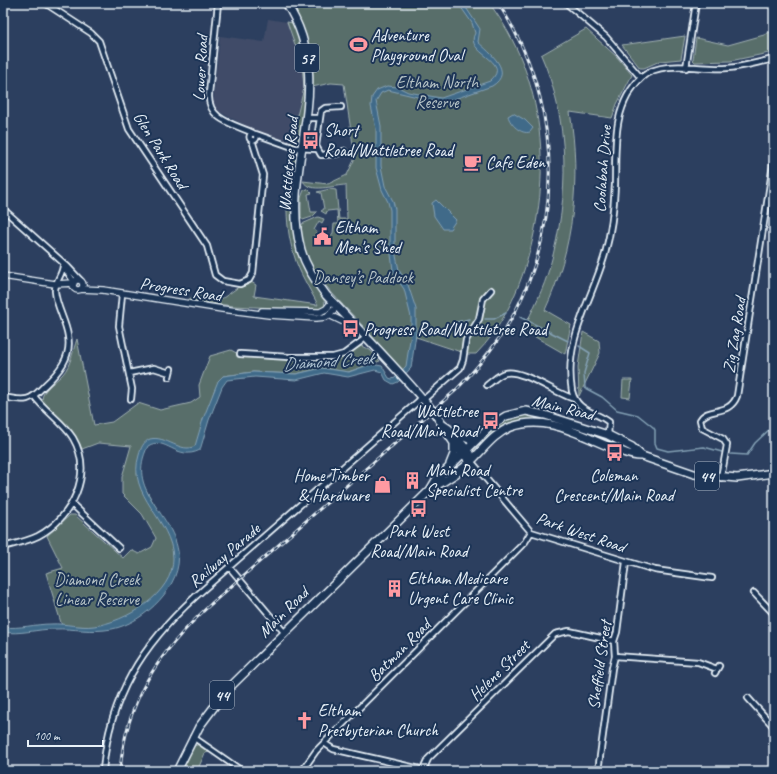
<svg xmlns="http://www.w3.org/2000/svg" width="777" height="774" viewBox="0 0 777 774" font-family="Caveat,sans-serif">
<rect width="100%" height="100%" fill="#2c3f5f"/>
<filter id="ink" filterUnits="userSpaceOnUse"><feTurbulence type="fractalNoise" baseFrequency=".025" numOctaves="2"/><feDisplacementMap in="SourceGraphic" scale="8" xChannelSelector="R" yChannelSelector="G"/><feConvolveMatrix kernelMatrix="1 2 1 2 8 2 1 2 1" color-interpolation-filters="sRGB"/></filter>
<g filter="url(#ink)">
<path fill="#3f4c68" d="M268,19l19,3 15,42 2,30h-2l-11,48 -39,-13 -34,-18 -5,-9 7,-66 44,6z"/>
<path fill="#586e6a" stroke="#a0b0b1" d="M290,3h199c57,74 64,175 37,261 -10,33 -26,66 -50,90h-9l-54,-18 -4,29 -5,7c-14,-15 -27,-31 -41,-46 -21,-23 -70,-66 -61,-102l16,-7 6,2 -2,4 -3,-2 -5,9 3,2 -3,5 11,7 8,-11 1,-9h4l-1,-14 -10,1 -1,3 -5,-3 3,-2 -3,-16 -4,-1 13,-3 6,1 3,29h8l-1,-34c-12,0 -36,9 -43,-4l25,3 19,-9 8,-17 -11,-74 -13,-1 -19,4c-1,-30 -5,-59 -22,-84z
M287,22l6,1c17,40 12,73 7,115l-1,4 -3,2h-6l14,-56 -2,-24z
M586,29l31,28 15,18 -15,29 -5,14 -42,-6c11,67 4,136 -25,198l26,15 -6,29 -42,-24c10,-21 21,-42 27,-64 20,-69 20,-146 -9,-211z
M774,30v22l-44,9 -35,1 -2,-2 3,-22 32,7 36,-10z
M685,36l-4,23 -21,2 -16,7h-4l-18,-23z
M291,150l6,5 -3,27 10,86 20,32c1,4 1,7 -3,10l-88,-4 -45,-6 7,-5 28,3 17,-12 11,-4 5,3 -2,11 64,9c-8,-16 -19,-32 -24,-50 -11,-33 -7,-71 -3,-105z
M308,189l4,4 -4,1 3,18h6l-5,5 -9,3 -2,-3v-19l3,-8z
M583,332l16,9 1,12 -21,43 -1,-29z
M77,339l17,86 18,-3 26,-19 22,7 31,-7 9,-6 -1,-12 11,-29 21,-6 9,5 53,4h44l24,-13 9,4 10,11 -32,11 -26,-4 -26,6 -43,-2 -30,4 -9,15 -10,37 -10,24 -30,-9 -14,-1 -6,6 -7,26 29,51 10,31 -4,24 -24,27 -38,20 -48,-1 -16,-53 17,-5 -16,-32 23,-21h5l48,43 8,-8 8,4 13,-7 4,-9 -14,-24 -20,-20v-17l9,-31 -33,-3 -16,6 -15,-22 -25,-27c0,-11 14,-18 21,-26 8,-9 10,-24 14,-35z
M623,380h9l-2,18 -8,-1z
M525,414c26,2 49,16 73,23l2,2 -51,-17 -49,8 -13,8 -14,13 25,-27 8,-5z
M201,744l9,8 -5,1 -8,18h-16l12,-25z"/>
<path fill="#416b89" stroke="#84a1b5" d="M458,3h5l17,26 -2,13c12,11 37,30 14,44l-49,17 -55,-13 -7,3 -5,8 5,25v40l4,20 8,15 2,8v42l4,19 9,15 8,24v25l-5,34 -13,14 -5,2 -7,-4 -4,-8 -7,-2 -27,7 -24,-4 -28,7 -41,-3 -28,3 -5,7 -13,33 -9,30c-23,12 -35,-15 -52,-4 -23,45 23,64 30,105 6,34 -34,72 -66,78 -22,4 -38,-1 -58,0 -16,0 -35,6 -51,3v-5c17,2 32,-3 48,-3 15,-1 28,4 43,2 31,-4 80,-32 79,-68 -1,-39 -47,-62 -34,-103 2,-7 4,-13 11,-16 16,-4 31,15 45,7l8,-27 15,-38 5,-5 30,-4 43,2 26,-6 27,4 22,-8 11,2 7,12 3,1 3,-1 11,-12 5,-33v-16l-7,-28 -8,-11 -3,-8 -3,-23v-37l-2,-8 -6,-12 -6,-22v-39l-5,-23 1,-9 5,-7 10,-4 11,1 10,5 33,6 49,-17c24,-21 -27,-27 -15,-48l-3,-10z
M513,113l12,7 8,8 -3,4c-9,3 -20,-8 -22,-16z
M436,200l20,20 -6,9h-7l-9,-13 -2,-13z"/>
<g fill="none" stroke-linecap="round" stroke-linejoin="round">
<path stroke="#84a1b5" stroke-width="1.5" d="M520,317l48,24
M485,319h9l12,-6
M416,334l31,-6 10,-6 12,-3
M579,346l11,7 -6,20 1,15 17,9 15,13 21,5 15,12 2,3v13l2,5 11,3 36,-4 18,5
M731,454l16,1 8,-12 19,-18"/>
<defs>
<path id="minor" d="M45,3l46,30 8,8 30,88 78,117 8,29 8,6 17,3 9,-4 4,-7 10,-98 -11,-35
M218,3l-9,91c-2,26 25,30 44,39
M566,3l40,34 35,41
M686,68l10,-65
M341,107l-16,1 -4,3 -5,35 5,9 15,-1 8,-3
M307,118h12
M249.5 137a3.5 3.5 0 1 1 7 0a3.5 3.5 0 1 1-7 0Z
M256,134l39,14 22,1
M3,209l65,58 13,14
M64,267l10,15
M122,294l-3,32 13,63 -1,10
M240,354l49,3h44l11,-3 23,-17
M129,373l25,-5 16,5
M169,377l2,-8
M487,385c6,-4 12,-11 18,-12 16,-5 53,22 70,26
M3,397c8,1 16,4 24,2 8,-2 12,-8 17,-13 15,-14 28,-29 24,-50 -2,-15 -12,-30 -13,-45 0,-10 7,-15 8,-25
M423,400l37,-32 3,-8 3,-20 13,-21 4,-20 8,-9
M608,435l1,-13c-14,-11 -32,-10 -37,-31 -9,-50 20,-91 33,-137 6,-22 9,-46 10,-69 1,-37 -4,-79 27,-108 20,-18 59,-7 85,-9 16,-1 31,-6 47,-9
M471,461l60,71 124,38 57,8
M721,478l6,-33 -4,-6 -21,-11 -2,-8c8,-14 29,-3 37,-24l37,-238
M72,504l47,44
M3,547c11,-3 25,-6 35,-11 34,-18 56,-62 35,-98 -9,-15 -28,-27 -39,-42
M230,568l54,64
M754,593l20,21
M615,656l83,6 19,7
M715,673l4,-7
M748,698l26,29
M193,737l49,34
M324,743l9,6 96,22
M423,770l5,-11 127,-125 14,-3 45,10
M103,771c6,-74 39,-126 93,-175l226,-198
M302,771l14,-20 209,-209 6,-10
M598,771l14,-103 3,-12 -1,-15 3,-9 9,-70"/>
<path id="tertiary" d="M3,276l52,8 19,-1
M73 285a5 5 0 1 1 10 0a5 5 0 1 1-10 0Z
M81,289l22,1 119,19 47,6 47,3 10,-1 11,-10
M262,311l58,1 6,-3 6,-7
M329,315l25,12"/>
<path id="primary" d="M286,3c54,82 -8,164 15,247 5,17 15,32 25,45 36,38 73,75 106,115 14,17 21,38 39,51
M443,425l6,4 21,24
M453,432l16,7 12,-3
M450,464l4,-10v-11
M432,488c13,-7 27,-15 38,-26 13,-12 23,-28 41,-35 38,-14 73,11 107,23 8,3 16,7 24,6
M177,771l22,-44 27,-36 204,-201 6,-10 57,-56 13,-8 20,-5 19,4 63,20 24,12 10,9 52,18 43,4 37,-5"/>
</defs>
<use href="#minor" stroke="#e8f1f8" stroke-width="8"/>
<use href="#tertiary" stroke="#e8f1f8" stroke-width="8"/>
<use href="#primary" stroke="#e8f1f8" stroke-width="10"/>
<use href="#minor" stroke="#1d3557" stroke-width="4.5"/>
<use href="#tertiary" stroke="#1d3557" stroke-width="5.5"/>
<use href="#primary" stroke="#1d3557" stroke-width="7"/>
<defs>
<path id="rail" d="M120,771c6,-72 39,-119 91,-167l245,-214c23,-24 45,-50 60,-80 50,-98 43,-215 -18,-307"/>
</defs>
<use href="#rail" stroke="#e8f1f8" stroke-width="3"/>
<use href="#rail" stroke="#1d3557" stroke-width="1.5" stroke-dasharray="4.5" stroke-linecap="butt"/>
</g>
</g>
<defs>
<symbol id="stadium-bare" viewBox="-9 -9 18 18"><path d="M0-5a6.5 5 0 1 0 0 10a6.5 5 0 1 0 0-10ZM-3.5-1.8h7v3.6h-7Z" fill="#ff9aa2" stroke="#1d3557" stroke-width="2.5" paint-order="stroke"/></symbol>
<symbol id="bus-bare" viewBox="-9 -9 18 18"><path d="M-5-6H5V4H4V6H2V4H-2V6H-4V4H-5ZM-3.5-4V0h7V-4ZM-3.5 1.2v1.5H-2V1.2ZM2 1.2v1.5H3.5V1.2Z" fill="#ff9aa2" stroke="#1d3557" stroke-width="2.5" paint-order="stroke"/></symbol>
<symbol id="cafe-bare" viewBox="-9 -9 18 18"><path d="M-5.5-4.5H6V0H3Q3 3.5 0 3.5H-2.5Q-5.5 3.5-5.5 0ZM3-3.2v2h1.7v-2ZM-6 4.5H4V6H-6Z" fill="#ff9aa2" stroke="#1d3557" stroke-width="2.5" paint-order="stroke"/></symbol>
<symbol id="civic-bare" viewBox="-9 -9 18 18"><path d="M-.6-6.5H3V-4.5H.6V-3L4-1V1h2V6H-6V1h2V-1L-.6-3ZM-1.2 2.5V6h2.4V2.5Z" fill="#ff9aa2" stroke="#1d3557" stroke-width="2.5" paint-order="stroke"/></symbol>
<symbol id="building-bare" viewBox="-9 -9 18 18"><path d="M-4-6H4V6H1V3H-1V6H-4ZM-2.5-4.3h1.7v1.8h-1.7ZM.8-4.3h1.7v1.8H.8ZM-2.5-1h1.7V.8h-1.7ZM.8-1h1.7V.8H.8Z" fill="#ff9aa2" stroke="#1d3557" stroke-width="2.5" paint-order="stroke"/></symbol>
<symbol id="shop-bare" viewBox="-9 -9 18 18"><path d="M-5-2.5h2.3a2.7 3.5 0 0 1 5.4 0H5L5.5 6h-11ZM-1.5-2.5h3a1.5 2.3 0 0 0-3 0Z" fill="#ff9aa2" stroke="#1d3557" stroke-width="2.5" paint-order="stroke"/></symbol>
<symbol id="church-bare" viewBox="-9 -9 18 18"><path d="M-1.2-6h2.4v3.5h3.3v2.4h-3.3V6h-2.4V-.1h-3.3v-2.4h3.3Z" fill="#ff9aa2" stroke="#1d3557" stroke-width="2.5" paint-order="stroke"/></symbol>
</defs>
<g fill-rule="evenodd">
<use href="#stadium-bare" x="346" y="32" width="25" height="25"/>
<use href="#bus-bare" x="298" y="128" width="25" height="25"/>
<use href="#cafe-bare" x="460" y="150" width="25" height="25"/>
<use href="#civic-bare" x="310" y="224" width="25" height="25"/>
<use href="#bus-bare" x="338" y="316" width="25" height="25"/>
<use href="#bus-bare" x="478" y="408" width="25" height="25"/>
<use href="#bus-bare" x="602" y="440" width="25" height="25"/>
<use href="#building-bare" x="400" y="468" width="25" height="25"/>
<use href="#shop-bare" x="370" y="472" width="25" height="25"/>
<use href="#bus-bare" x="406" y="496" width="25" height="25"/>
<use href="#building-bare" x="382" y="576" width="25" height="25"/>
<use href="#church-bare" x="292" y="708" width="25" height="25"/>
</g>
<g text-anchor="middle" stroke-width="4" stroke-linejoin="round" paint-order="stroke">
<g fill="#1d3557" stroke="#abb9c8" stroke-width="1">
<rect x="295" y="44" width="24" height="28" rx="3"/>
<rect x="695" y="462" width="24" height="28" rx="3"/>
<rect x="210" y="681" width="24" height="28" rx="3"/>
</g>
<g font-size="16" font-weight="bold" fill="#e8f1f8">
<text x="307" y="64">57</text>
<text x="707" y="482">44</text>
<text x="222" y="701">44</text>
</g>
<g font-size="17" fill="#e8f1f8" stroke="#1d3557" text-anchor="start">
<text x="371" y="41">Adventure<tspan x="371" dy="20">Playground Oval</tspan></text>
<text x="324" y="136">Short<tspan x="324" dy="20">Road/Wattletree Road</tspan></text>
<text x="486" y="168">Cafe Eden</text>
<text x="335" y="233">Eltham<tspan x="335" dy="20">Men's Shed</tspan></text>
<text x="364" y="335">Progress Road/Wattletree Road</text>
<text x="478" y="417" text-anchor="end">Wattletree<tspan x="478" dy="20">Road/Main Road</tspan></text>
<text x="426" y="476">Main Road<tspan x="426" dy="20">Specialist Centre</tspan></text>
<text x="369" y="481" text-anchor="end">Home Timber<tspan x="369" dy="20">&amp; Hardware</tspan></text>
<text x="614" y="481" text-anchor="middle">Coleman<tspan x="614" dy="20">Crescent/Main Road</tspan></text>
<text x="419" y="537" text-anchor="middle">Park West<tspan x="419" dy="20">Road/Main Road</tspan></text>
<text x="408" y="584">Eltham Medicare<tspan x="408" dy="20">Urgent Care Clinic</tspan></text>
<text x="318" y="716">Eltham<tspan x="318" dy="20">Presbyterian Church</tspan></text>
</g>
<g font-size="17" fill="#e8f1f8" stroke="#1d3557">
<text transform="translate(200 68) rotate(-87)" y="6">Lower Road</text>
<text transform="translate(161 150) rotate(58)" y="6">Glen Park Road</text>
<text transform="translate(288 164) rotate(-85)" y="6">Wattletree Road</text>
<text transform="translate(602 169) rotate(-86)" y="6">Coolabah Drive</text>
<text transform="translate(181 289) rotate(9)" y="6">Progress Road</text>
<text transform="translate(734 335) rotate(-81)" y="6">Zig Zag Road</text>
<text transform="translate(563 407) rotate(14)" y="6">Main Road</text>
<text transform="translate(581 532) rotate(19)" y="6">Park West Road</text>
<text transform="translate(224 555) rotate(-41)" y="6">Railway Parade</text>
<text transform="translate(283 612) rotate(-45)" y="6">Main Road</text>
<text transform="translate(399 650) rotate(-45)" y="6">Batman Road</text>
<text transform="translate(599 665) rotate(-82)" y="6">Sheffield Street</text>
<text transform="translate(499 670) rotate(-45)" y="6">Helene Street</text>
</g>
<g font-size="17" fill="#b6c3c6" stroke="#1d3557">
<text x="437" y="88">Eltham North<tspan x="437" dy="20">Reserve</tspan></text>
<text x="363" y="283">Dansey’s Paddock</text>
<text x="97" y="585">Diamond Creek<tspan x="97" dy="20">Linear Reserve</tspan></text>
</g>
<g font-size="18" font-style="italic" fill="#aec2d1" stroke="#1d3557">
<text transform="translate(328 361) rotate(-4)" y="6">Diamond Creek</text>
</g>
</g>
<rect width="777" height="774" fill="none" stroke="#1d3557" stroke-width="16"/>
<rect x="8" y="8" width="761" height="758" fill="none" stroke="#e8f1f8" stroke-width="1.5" filter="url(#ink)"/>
<path d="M28 740v6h75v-6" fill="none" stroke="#e8f1f8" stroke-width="2"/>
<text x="34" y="740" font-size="12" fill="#e8f1f8" stroke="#1d3557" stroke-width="3" paint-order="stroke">100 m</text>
</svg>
